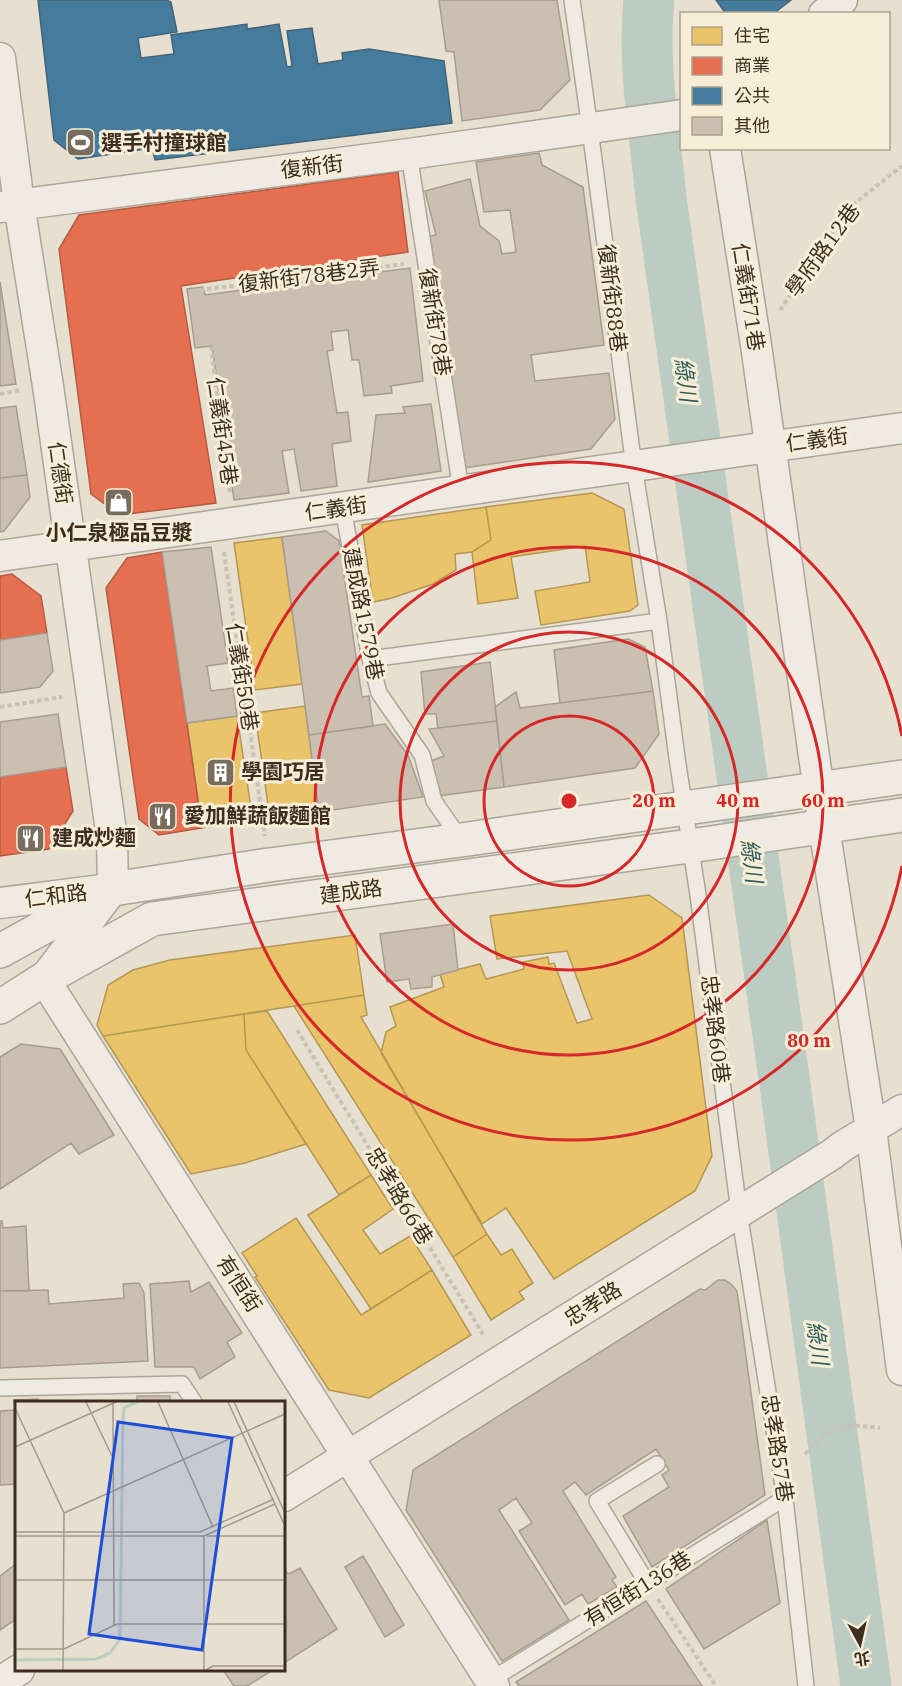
<svg xmlns="http://www.w3.org/2000/svg" width="902" height="1686" viewBox="0 0 902 1686" font-family="'IBM Plex Serif','Noto Sans TC',serif">
<rect width="100%" height="100%" fill="#e7e0d1"/>
<path fill="#e9c46a" stroke="#b59754" stroke-width="1.5" d="M592,493l32,16 14,96 -8,6 -89,14 -6,-34 55,-9 -5,-36 -74,11 7,41 -40,6 -6,-52 19,-12 -5,-33z
M486,507l5,33 -19,12 -17,2 1,16 -23,14 -41,14 -19,4 -11,-77z
M282,537l20,147 -47,6 -21,-147z
M305,706l14,106 -49,7 -15,-106z
M237,716l16,105 -51,7 -15,-105z
M649,895l33,23 30,238 -17,35 -141,88 -48,-71 -24,16 -101,-171 5,-21 10,-6 -6,-19 54,-20 -4,-13 40,-10 6,15 38,-10 -1,-7 25,-5 1,7 5,-1 23,60 15,-4 -25,-68 -70,8 -7,-43z
M355,935l9,60 -261,41 -6,-11 11,-40 25,-15 37,-10z
M364,995l3,20 -6,2 126,217 -34,23 -159,-251z
M267,1011l104,164 -32,20 -93,-145 -2,-36z
M244,1014l2,36 60,94 -61,19 -54,11 -88,-138z
M371,1175l22,34 -30,21 17,24 30,-18 22,34 -61,39 -63,-94z
M296,1218l65,97 71,-45 39,65 -102,63 -40,-8 -74,-113 2,-1 -15,-23z
M487,1234l14,21 11,-6 21,34 -14,9 5,7 -33,21 -38,-63z"/>
<path fill="#e76f51" stroke="#b45c42" stroke-width="1.5" d="M398,172l10,80 -227,34 35,217 -96,12 -29,-21 -32,-245 20,-34z
M162,552l40,276 -43,7 -20,-16 -33,-231 21,-30z
M12,574l29,22 6,37 -47,7v-64z
M66,767l7,44 -24,38 -49,7v-79z"/>
<path fill="#457b9d" stroke="#436478" stroke-width="1.5" d="M38,0h128l5,2 6,30 -39,6 3,20 33,-4 -3,-19 76,-11v5l32,-5 8,43 5,-1 -5,-35 25,-3 6,36 25,-4 -1,-7 27,-4 75,12 8,62 -297,37 -3,-12 -74,11 -24,-19z
M716,0h75l-18,14h-47z"/>
<g fill="none" stroke-linecap="round" stroke-linejoin="round">
<path stroke="#bcccc2" stroke-width="51" d="M649,0c-7,65 6,133 12,198l124,887 81,601"/>
</g>
<path fill="#cbbfb2" stroke="#a89c90" stroke-width="1.5" d="M439,0h118l13,80 -30,30 -78,11 -8,-69 -8,-1z
M539,153l3,12 41,22 21,158 -73,10 4,26 74,-8 6,46 -24,30 -127,19 -34,-232 6,-1 -11,-44 45,-12 10,47 19,15 3,13 14,-2 -6,-42 -26,2 -8,-50z
M410,268l13,113 -32,5 1,7 -28,3 -5,-36h-7l-4,-30 -17,2 2,18 -6,1 10,62 11,-1 3,29 -19,3 5,42 -36,5 -7,-42 -12,2 7,42 -55,7 -22,-154 -17,2 -8,-59 16,-2 2,8z
M0,282l16,102 -16,2z
M431,404l10,67 -73,11 8,-67 29,-2 -2,-6z
M16,406l11,69 -27,3v-70z
M27,475l3,22 -26,34 -4,1v-54z
M326,531l13,10 23,156 7,-1 4,30 -64,9 -27,-198z
M211,547l17,116 -21,3 4,25 22,-3 4,28 -50,7 -25,-171z
M47,633l6,38 -13,16 -40,6v-53z
M628,639l17,8 8,44 -93,12 -6,-53z
M490,662l7,59 -59,7 -2,-14h-11l-4,-42z
M653,691l6,43 -24,34 -131,19 -9,-80 21,-15 4,16z
M58,714l8,53 -66,10v-55z
M497,721l7,66 -65,9 -8,-35 13,-5 -15,-27z
M385,724l23,31 15,42 -104,15 -10,-77z
M453,924l5,46 -26,7v10l-21,2 -2,-10 -22,3 -7,-48z
M21,1044l39,5 54,86 -35,19 -8,-11 -71,46v-132z
M0,1221h2l1,7 23,-2 3,65h-29z
M718,1280h7l6,4 6,7 28,204 -113,72 -29,-51 46,-29 -7,-12 7,-5 -13,-21 -70,46 -11,-13 -12,9 53,86 -4,3 5,7 -29,17 -6,-10 -17,11 -46,-74 13,-8 -16,-25 -17,12 70,110 -67,41 -96,-151 7,-40 287,-181 5,1z
M189,1281l2,11 18,-10 33,51 -15,9 8,15 -35,22 -6,-12h-39l-5,-83z
M139,1283l5,10 4,68 -148,7v-77l48,-1 1,14 75,-6 -1,-14z
M137,1396h33v6h-33z
M38,1399v3h-22v82l-16,1v-74l15,-1 -1,-10z
M767,1520l13,83 -76,46 -38,-60z
M363,1556l41,69 -19,12 -40,-70z
M16,1564v55l-16,11v-54z
M300,1568l37,61 -53,34v-93l5,4z
M646,1601l56,85h-183l-3,-4z
M223,1670h50l-26,16h-13z"/>
<g fill="none" stroke-linecap="round" stroke-linejoin="round">
<defs>
<path id="service" d="M572,0l18,129 44,338 25,154 18,137 21,137 41,317 46,286 21,188
M409,154l52,336
M343,508l27,151 9,34 43,62 12,46 27,39
M370,659l289,-38
M0,1388l182,-4 12,18
M647,1583l-50,-82 60,-37
M486,1683l299,-185"/>
<path id="minor" d="M824,14l18,-14
M0,58l19,146 29,182 64,452 1,51
M725,148l31,197 68,482 47,302 31,241
M1,207l408,-53 273,-39
M0,556l902,-128
M112,890l-68,89 450,707
M0,903l110,-14
M284,1496l547,-341 12,-9 59,-36
M0,1682l19,-12"/>
<path id="tertiary" d="M0,951l113,-62 156,-24 192,-25 441,-63
M0,1007l44,-28 108,-60 538,-73 212,-31"/>
</defs>
<use href="#service" stroke="#ada599" stroke-width="18"/>
<use href="#minor" stroke="#ada599" stroke-width="33"/>
<use href="#tertiary" stroke="#ada599" stroke-width="36"/>
<path stroke="#c8c2b9" stroke-width="4" stroke-dasharray="4.5 3" stroke-linecap="butt" d="M192,291l212,-27
M780,310l70,-103 52,-41
M210,339l20,154
M0,394l20,-4
M224,552l41,284
M0,707l62,-10
M297,1030l187,306
M805,1454c27,-29 36,-31 75,-26
M658,1599l58,87"/>
<use href="#service" stroke="#efebe3" stroke-width="15"/>
<use href="#minor" stroke="#efebe3" stroke-width="30"/>
<use href="#tertiary" stroke="#efebe3" stroke-width="33"/>
</g>
<g fill="none" stroke="#d62828" stroke-width="3">
<circle cx="569" cy="801" r="85"/>
<circle cx="569" cy="801" r="169"/>
<circle cx="569" cy="801" r="254"/>
<path d="M902 866A339 339 0 1 1 902 736"/>
</g>
<defs>
<symbol id="stadium-square" viewBox="-11 -11 22 22"><rect x="-9" y="-9" width="18" height="18" rx="4" fill="#786c5e" stroke="#f7eed8"/><path d="M0-5a6.5 5 0 1 0 0 10a6.5 5 0 1 0 0-10ZM-3.5-1.8h7v3.6h-7Z" fill="#fff"/></symbol>
<symbol id="shop-square" viewBox="-11 -11 22 22"><rect x="-9" y="-9" width="18" height="18" rx="4" fill="#786c5e" stroke="#f7eed8"/><path d="M-5-2.5h2.3a2.7 3.5 0 0 1 5.4 0H5L5.5 6h-11ZM-1.5-2.5h3a1.5 2.3 0 0 0-3 0Z" fill="#fff"/></symbol>
<symbol id="building-square" viewBox="-11 -11 22 22"><rect x="-9" y="-9" width="18" height="18" rx="4" fill="#786c5e" stroke="#f7eed8"/><path d="M-4-6H4V6H1V3H-1V6H-4ZM-2.5-4.3h1.7v1.8h-1.7ZM.8-4.3h1.7v1.8H.8ZM-2.5-1h1.7V.8h-1.7ZM.8-1h1.7V.8H.8Z" fill="#fff"/></symbol>
<symbol id="restaurant-square" viewBox="-11 -11 22 22"><rect x="-9" y="-9" width="18" height="18" rx="4" fill="#786c5e" stroke="#f7eed8"/><path d="M-5-6h1v4h1v-4h1v4h1v-4h1v5L-1.5 .5V6h-2V.5L-5-1ZM5-6V6H3V1.5H1.5Q1.5-4 5-6Z" fill="#fff"/></symbol>
</defs>
<g fill-rule="evenodd">
<use href="#stadium-square" x="64" y="126" width="33" height="33"/>
<use href="#shop-square" x="102" y="486" width="33" height="33"/>
<use href="#building-square" x="204" y="756" width="33" height="33"/>
<use href="#restaurant-square" x="146" y="800" width="33" height="33"/>
<use href="#restaurant-square" x="14" y="822" width="33" height="33"/>
</g>
<g text-anchor="middle" stroke-width="6" stroke-linejoin="round" paint-order="stroke">
<g font-size="21" font-weight="bold" fill="#3d2e20" stroke="#f7eed8" text-anchor="start">
<text x="101" y="150">選手村撞球館</text>
<text x="119" y="540" text-anchor="middle">小仁泉極品豆漿</text>
<text x="241" y="779">學園巧居</text>
<text x="184" y="823">愛加鮮蔬飯麵館</text>
<text x="52" y="845">建成炒麵</text>
</g>
<g font-size="21" fill="#3d2e20" stroke="#f7eed8">
<text transform="translate(312 167) rotate(-7)" y="7">復新街</text>
<text transform="translate(823 250) rotate(-54)" y="7">學府路12巷</text>
<text transform="translate(309 276) rotate(-7)" y="7">復新街78巷2弄</text>
<text transform="translate(748 297) rotate(81)" y="7">仁義街71巷</text>
<text transform="translate(612 298) rotate(83)" y="7">復新街88巷</text>
<text transform="translate(435 322) rotate(81)" y="7">復新街78巷</text>
<text transform="translate(222 431) rotate(82)" y="7">仁義街45巷</text>
<text transform="translate(817 440) rotate(-8)" y="7">仁義街</text>
<text transform="translate(60 473) rotate(82)" y="7">仁德街</text>
<text transform="translate(336 509) rotate(-8)" y="7">仁義街</text>
<text transform="translate(363 614) rotate(79)" y="7">建成路1579巷</text>
<text transform="translate(242 677) rotate(81)" y="7">仁義街50巷</text>
<text transform="translate(351 892) rotate(-8)" y="7">建成路</text>
<text transform="translate(56 896) rotate(-7)" y="7">仁和路</text>
<text transform="translate(715 1029) rotate(83)" y="7">忠孝路60巷</text>
<text transform="translate(399 1196) rotate(59)" y="7">忠孝路66巷</text>
<text transform="translate(239 1284) rotate(57)" y="7">有恒街</text>
<text transform="translate(593 1304) rotate(-32)" y="7">忠孝路</text>
<text transform="translate(777 1448) rotate(81)" y="7">忠孝路57巷</text>
<text transform="translate(638 1589) rotate(-32)" y="7">有恒街136巷</text>
</g>
<g font-size="22" font-style="italic" fill="#2f5d5a" stroke="#f7eed8">
<text transform="translate(686 380) rotate(82)" y="8">綠川</text>
<text transform="translate(752 861) rotate(82)" y="8">綠川</text>
<text transform="translate(818 1343) rotate(82)" y="8">綠川</text>
</g>
</g>
<g transform="translate(15 1401)">
<rect width="270" height="270" fill="#e7e0d1"/>
<path fill="none" stroke="#bcccc2" stroke-width="3" d="M0,259l81,-1 14,-6 10,-14 3,-219 1,-12 13,-6"/>
<path fill="none" stroke="#a3998a" stroke-width="1.5" d="M71,1l26,54M143,1l55,125M213,1l57,124M219,1l51,111M98,2l1,222M0,7l49,105 -1,157M0,46l101,-45M49,112l221,-99M0,131h185l74,-33M0,135h189l71,-32M192,135h78M0,179h270M0,248h49l53,-25h168M189,269v-134M191,269l7,-4h72"/>
<path fill="#1d4ed8" fill-opacity="0.15" stroke="#1d4ed8" stroke-width="3" d="M103,21l114,16 -30,212 -113,-16z"/>
<rect width="270" height="270" fill="none" stroke="#3d2e20" stroke-width="3"/>
</g>
<circle cx="569" cy="801" r="9" fill="#d62828" stroke="#f7eed8" stroke-width="3"/>
<g font-size="18" text-anchor="middle" font-weight="bold" fill="#d62828" stroke="#f7eed8" stroke-width="6" stroke-linejoin="round" paint-order="stroke">
<text x="654" y="807">20 m</text>
<text x="738" y="807">40 m</text>
<text x="823" y="807">60 m</text>
<text x="809" y="1047">80 m</text>
</g>
<rect x="680" y="12" width="210" height="138" fill="#f7eed8" stroke="#ada18e" stroke-width="1.5"/>
<rect x="692" y="27" width="30" height="18" fill="#e9c46a" stroke="#ada18e" stroke-width="1.5"/>
<text x="734" y="42" font-size="18" fill="#3d2e20">住宅</text>
<rect x="692" y="57" width="30" height="18" fill="#e76f51" stroke="#ada18e" stroke-width="1.5"/>
<text x="734" y="72" font-size="18" fill="#3d2e20">商業</text>
<rect x="692" y="87" width="30" height="18" fill="#457b9d" stroke="#ada18e" stroke-width="1.5"/>
<text x="734" y="102" font-size="18" fill="#3d2e20">公共</text>
<rect x="692" y="117" width="30" height="18" fill="#cbbfb2" stroke="#ada18e" stroke-width="1.5"/>
<text x="734" y="132" font-size="18" fill="#3d2e20">其他</text>
<g transform="translate(860 1644) rotate(172)" stroke="#f7eed8" stroke-width="4.5" paint-order="stroke">
<path d="M0-4.5L10 22L0 15L-10 22Z" fill="#3d2e20"/>
<text y="-9" font-size="16" font-weight="bold" text-anchor="middle" fill="#3d2e20">北</text>
</g>
</svg>
